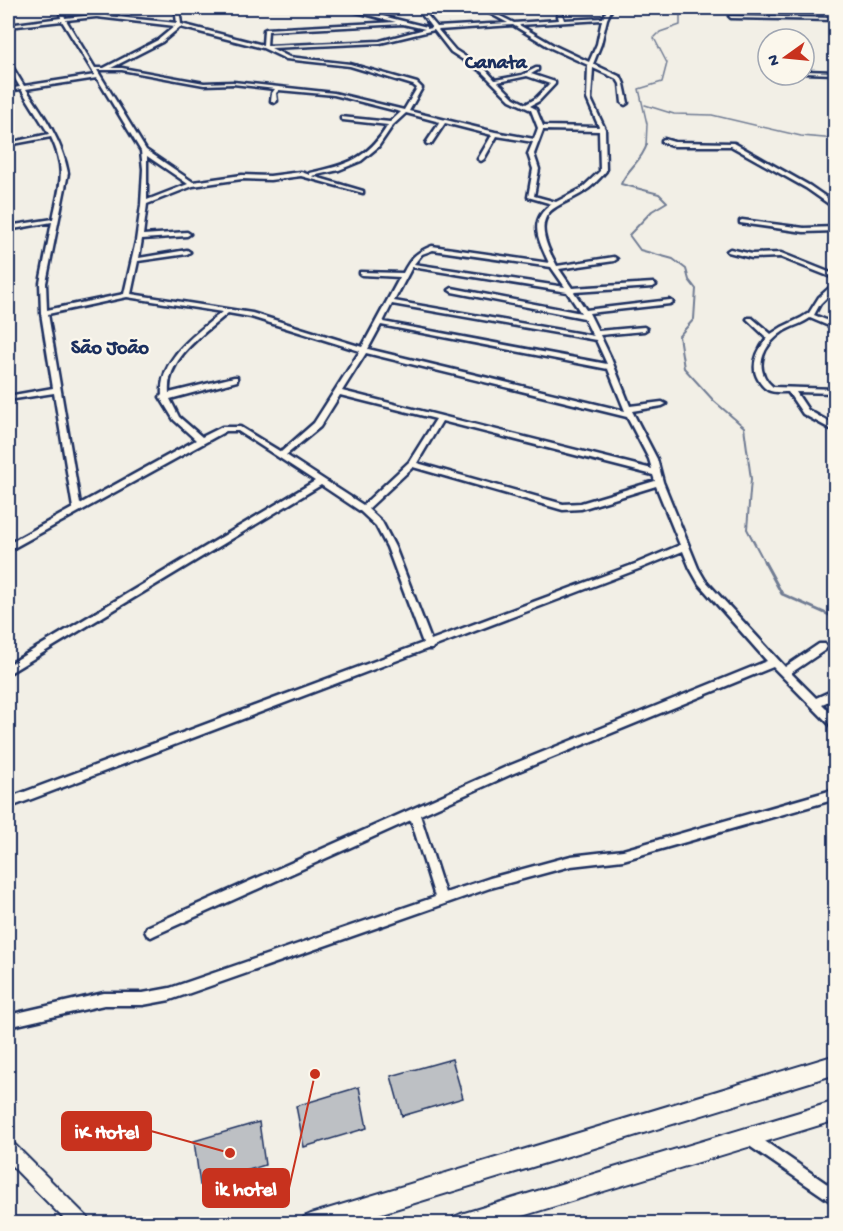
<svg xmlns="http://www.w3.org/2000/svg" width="843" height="1231" viewBox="0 0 843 1231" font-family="'Gochi Hand',sans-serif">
<rect width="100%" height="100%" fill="#f2efe6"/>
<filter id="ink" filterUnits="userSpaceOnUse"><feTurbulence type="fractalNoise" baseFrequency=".0167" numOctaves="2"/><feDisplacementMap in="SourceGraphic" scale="12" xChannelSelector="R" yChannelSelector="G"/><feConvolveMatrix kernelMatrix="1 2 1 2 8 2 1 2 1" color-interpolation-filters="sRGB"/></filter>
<g filter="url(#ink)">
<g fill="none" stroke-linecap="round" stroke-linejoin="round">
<path stroke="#707b93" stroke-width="1.5" d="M645,105l29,9 38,1 89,21 35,3
M646,146l1,-22 -8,-35 23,-7 5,-19 -13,-25 6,-6 20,-7v-17"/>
<path stroke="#707b93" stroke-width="2" d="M647,144c-5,17 -20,25 -26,40l38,10 8,8 -15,9 -23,24 11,15 33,9 13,10 3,11 7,9 -2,30 -15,17 5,32 30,33 30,26 7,52 -4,50 18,34"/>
<path stroke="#707b93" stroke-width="3" d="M764,561l18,33 54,24"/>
</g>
<path fill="#bdc0c4" stroke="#1b2f5e" stroke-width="1.5" d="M452,1059l11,39 -61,18 -11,-40z
M359,1087l8,41 -63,19 -8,-41z
M259,1122l6,43 -65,20 -6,-44z"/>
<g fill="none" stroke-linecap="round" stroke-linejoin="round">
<defs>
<path id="minor" d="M59,8h4l2,10 97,-10 -2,1 -54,7 71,7 -2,-15h4l2,16 82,21 1,-15 2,-1 130,-7 -51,-13v-1h5l77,19v2l5,-1 -15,-20h4l16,19 71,-4 -28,-15h4l30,15 45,-3 -3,-12h4l4,12 39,-2 5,-10h4l-5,11 -6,25 -8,20 28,13 3,7 4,19 -3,2 -3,-2 -2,-19 -3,-5 -24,-11 -2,31 14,30 1,42c-6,7 -13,15 -21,20 -9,7 -20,10 -29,16 -23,13 -9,41 1,59l57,-9 3,2 -3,2 -55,8 13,19 81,-5 3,2 -3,2 -79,5 12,18 84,-10 3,2 -3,2 -81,9 9,18 46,-4 3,2 -3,2 -44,4 10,21 20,50 32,-4 4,2 -4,2 -30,5 25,48 6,23 35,86 7,12 80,87 34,-23h6l2,3 -2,3 -34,23 25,25 20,-9v9l-14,6 14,14v11l-3,-1 -60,-61 -259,106 -94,42 25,78 45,-15 81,-22 52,-6 213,-61v10l-213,61 -52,6 -81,22 -320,112 -27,5h-39l-96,22v-12l96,-22h39l27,-5 265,-91 -24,-77 -256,115 -4,2 -4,-2 -2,-4 2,-4 359,-160 261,-106 -68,-77 -9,-16 -7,-17 -42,17 -208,79 -1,2h-5l-419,159v-10l415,-155 -36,-96 -11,-21 -16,-15 -39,-26 -310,187 -3,1v-8l307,-184 -77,-50h-12l-218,120v-7l65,-36 -19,-115 -46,7v-4l45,-8 -12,-75 -1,-30 12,-61 -44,8v-4l45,-7c7,-35 14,-48 -2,-82l-43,8v-2l41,-9 -28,-45 -13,2v-2l12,-2 -12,-20v-4h2l14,23 71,-11 -33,-54 -54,6v-2l53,-7zM96,17h1l78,9 -17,14 -54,28h-9l-29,-48zM602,20l-5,24 -8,18 -34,-16 -36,-21zM403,24l22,5 -45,12 -113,5 1,-15zM513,25l38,23 37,17 -1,34 12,28 -56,-1 -7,-17 -6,-3 9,-5 16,-17v-2l-24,-8 7,-4v-2h-2l-14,7 -27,5 -9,-10 -31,-20 -17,-20zM180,27l83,21 23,11 64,7 63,19 4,3 -13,22 -70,-17 -101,-11 -29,1 -82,-15h-11l51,-26zM434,30l17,22 31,20 28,28 21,10 7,18 -4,11 -39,-7 -86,-21 13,-23 -5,-5 -67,-19 -61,-7 -18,-9 109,-5zM97,70h25l82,15 29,-1 42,5 -3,4 -1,8 3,2 3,-2 -1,-8 3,-3 55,5 67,17 -11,10 -49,-5v2l2,1 45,5c-20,34 -41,40 -78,48v2l-9,-3 -31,4 -28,-1 -49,7 -47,-32zM527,76l23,8 -15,15 -9,5 -12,-6 -16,-16zM97,78l44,73 2,18 -2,36 -5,36 -12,53 -77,16 -1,-27 22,-110c-6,-32 -24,-58 -42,-84zM406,113l34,9 -14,21 1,1h4l14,-21 47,12 -14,24 3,2 3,-2 13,-23 36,6 -5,12 5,15 -5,28 24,7c-25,16 -13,37 -3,59l-117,-17c-16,6 -21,12 -29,27l-43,-1v2l2,1 38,2 -38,70 -110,-34 -121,-19 7,-33 49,-7 3,-2 -3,-2 -48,8 3,-19 45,-3 3,-2 -3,-2 -44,3 4,-31 46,-18 49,-7 28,1 31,-4 62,17v-2l-51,-15 27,-6 22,-9 17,-14 15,-22zM543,130l56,1 1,40 -19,18 -25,13 -22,-6 5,-27 -5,-15zM147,156l41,28 -41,16zM433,250l118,17 14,20 -151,-23 8,-10zM412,267l155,25 14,21 -129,-25 -3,2 3,2 132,26 7,14v1l3,3 -200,-35zM127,297l95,15c-26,22 -63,46 -60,83l-2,2 14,23 22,20 -116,64 -32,-190zM392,304l204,36 11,24 -224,-42zM228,313l23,4 109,34 -46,72 -33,29 -41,-25h-18l-20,10 -23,-20 -9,-18 67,-18v-4h-3l-65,16c-3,-35 35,-59 59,-80zM381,325l227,44 17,42 -257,-62zM366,353l261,64 22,42 3,10 -310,-78zM340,395l96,24 -27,43 -46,43 -77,-50 34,-28zM442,421l211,54 2,6 -74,22 -18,1 -146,-41zM413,467l150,43 18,-1 75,-23 24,59 -45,19 -204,76 -36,-93 -13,-25 -14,-13z
M729,16l107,2v2l-105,-2z
M804,71l32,1v2l-32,-1z
M664,139l10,3 60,1 76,43 26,18v5l-30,-21 -75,-42h-57l-12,-4v-2z
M742,220l62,8 32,-1v4l-32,1 -64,-9v-2z
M730,249l22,5 29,-1 55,22v4l-56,-22 -28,1 -24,-6 -1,-1z
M836,282v6l-16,16 -6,11 22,9v5l-26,-11c-8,6 -18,8 -26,13 -20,13 -33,37 -11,56l63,2v4l-40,-1 12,18 28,16v6l-33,-18 -15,-22c-5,0 -15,1 -20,-2 -4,-2 -8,-7 -10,-11 -8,-14 0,-29 9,-41l-20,-19 1,-1h4l19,16 11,-7 19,-9 8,-5 10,-16z
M750,1131l86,59v15l-91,-62 -2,-5 2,-5z"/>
<path id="tertiary" d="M8,1141l6,3 74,74 3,6h-22l-61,-62z"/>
<path id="secondary" d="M836,1055v19l-490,150h-45l3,-7 7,-3z
M836,1101v19l-340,104h-45l3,-7 7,-3z"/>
</defs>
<use href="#minor" stroke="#1b2f5e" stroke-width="5"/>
<use href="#tertiary" stroke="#1b2f5e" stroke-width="4"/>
<use href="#secondary" stroke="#1b2f5e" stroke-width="4"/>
<use href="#minor" fill="#fbf7ec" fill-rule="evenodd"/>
<use href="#tertiary" fill="#fbf7ec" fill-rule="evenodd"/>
<use href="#secondary" fill="#fbf7ec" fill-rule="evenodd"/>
</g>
</g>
<g text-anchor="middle" stroke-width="4.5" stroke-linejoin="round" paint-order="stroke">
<g font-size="20" font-weight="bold" fill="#1b2f5e" stroke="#fbf7ec">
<text x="496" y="68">Canata</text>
<text x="110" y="353">São João</text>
</g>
</g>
<path fill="none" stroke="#c8321e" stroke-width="2" d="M230 1153L151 1131M315 1074L289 1188"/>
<g fill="#c8321e" stroke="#fbf7ec" stroke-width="2">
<circle cx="230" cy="1153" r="6"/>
<circle cx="315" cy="1074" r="6"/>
</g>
<g fill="#c8321e" stroke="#c8321e" stroke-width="2">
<rect x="62" y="1112" width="89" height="38" rx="6"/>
<rect x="203" y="1169" width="86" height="38" rx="6"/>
</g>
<g font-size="20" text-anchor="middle" font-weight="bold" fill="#fff">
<text x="107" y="1138">iK Hotel</text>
<text x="246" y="1195">ik hotel</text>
</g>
<rect width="843" height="1231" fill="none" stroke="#fbf7ec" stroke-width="30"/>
<rect x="15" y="15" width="813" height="1201" fill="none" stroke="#1b2f5e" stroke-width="2" filter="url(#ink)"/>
<g transform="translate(786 57) rotate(255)"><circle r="28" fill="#fbf7ec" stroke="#a1a7b3" stroke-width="1.5"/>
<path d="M0-4.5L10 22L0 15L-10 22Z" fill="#c8321e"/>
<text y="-9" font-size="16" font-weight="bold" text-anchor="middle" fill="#1b2f5e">N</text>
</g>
</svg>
